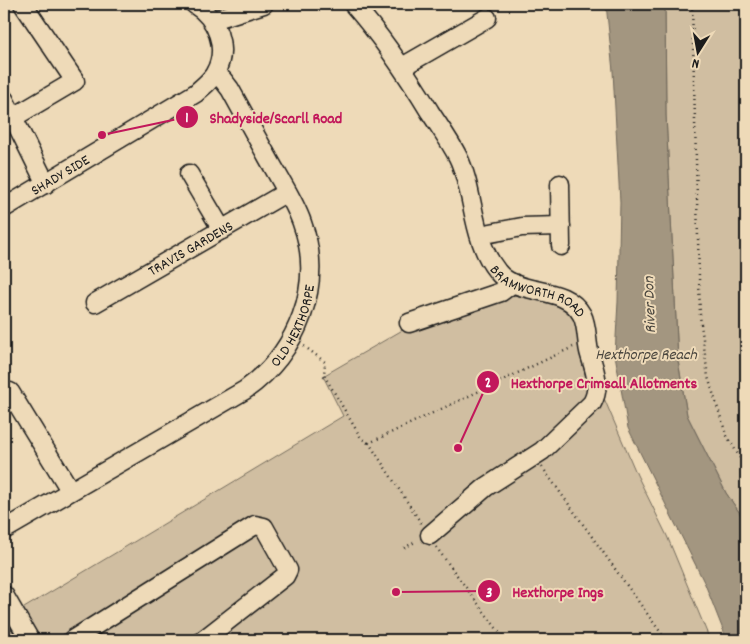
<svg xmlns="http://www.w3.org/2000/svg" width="750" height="644" viewBox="0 0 750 644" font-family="Dekko,sans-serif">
<rect width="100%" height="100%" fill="#eedab8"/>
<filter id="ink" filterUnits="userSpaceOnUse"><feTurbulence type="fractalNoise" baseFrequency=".02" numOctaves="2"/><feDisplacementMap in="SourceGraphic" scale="10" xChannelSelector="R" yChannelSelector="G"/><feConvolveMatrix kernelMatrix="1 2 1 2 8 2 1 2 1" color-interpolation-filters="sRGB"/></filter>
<g filter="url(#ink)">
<path fill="#d0bea1" stroke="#766d5e" d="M665,4h81v518l-20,-29 -39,-78 -9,-55 -12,-245z
M525,292l31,7 20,17 4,19 -2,10 11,45 14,6 34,79 30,61 43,104h-706v-24l3,-3 7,1 329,-198 -20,-40 83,-48z"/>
<path fill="#a39680" stroke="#6d6558" d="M606,4h59l1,111 12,246 9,54 39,78 20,29v118h-19l-22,-56 -77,-156 -13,-73 3,-53 2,-100 -7,-131z"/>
<path fill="#baab92" stroke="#1c1c1c" d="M10,627l9,13h-14l-1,-2v-7z"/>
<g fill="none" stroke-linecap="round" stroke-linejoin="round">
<defs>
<g id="minor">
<path id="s1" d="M353,4c29,33 54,70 77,108 9,14 20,29 28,45 17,35 13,82 39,114 20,27 68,12 85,44 6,12 4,28 8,40 5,16 11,32 2,48l-50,48 -56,36 -56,48"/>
<path d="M213,20l51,-16"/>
<path d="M402,67l85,-49"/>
<path d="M4,99l42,85"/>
<path d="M4,123l71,-42 -52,-77"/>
<path d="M189,174l33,56"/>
<path d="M560,184l1,62"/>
<path id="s2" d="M4,208l192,-115c6,-6 15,-12 19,-20 14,-25 2,-55 -21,-69"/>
<path d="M480,235l42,-8 39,-1"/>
<path id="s3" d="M95,303l192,-111"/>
<path d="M409,323l92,-31 12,-9"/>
<path d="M10,392l60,98"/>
<path id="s4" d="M4,530l241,-140c52,-37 80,-105 57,-167 -6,-18 -17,-35 -26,-51 -16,-28 -31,-56 -46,-83l-7,-9 -8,-6"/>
<path d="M4,595l26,45"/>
<path d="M72,640l183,-115 9,2 24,43 -3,6 -82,64"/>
</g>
</defs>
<use href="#minor" stroke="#1c1c1c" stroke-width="21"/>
<path stroke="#1c1c1c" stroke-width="2.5" stroke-dasharray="1 4" stroke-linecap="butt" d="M692,4l8,312 8,61 18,57 20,34
M304,346l21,16 -1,13 37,63 7,5
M542,467l124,173
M421,523l-52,-80 204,-96
M436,547l69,93
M404,548l13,-7"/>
<use href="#minor" stroke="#eedab8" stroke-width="18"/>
</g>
</g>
<g text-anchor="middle" stroke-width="4" stroke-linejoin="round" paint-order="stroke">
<g font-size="15" fill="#1c1c1c" stroke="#eedab8">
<text dy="5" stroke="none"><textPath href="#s2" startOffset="65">SHADY SIDE</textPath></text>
<text dy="5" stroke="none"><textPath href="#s3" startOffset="110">TRAVIS GARDENS</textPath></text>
<text dy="5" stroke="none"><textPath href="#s1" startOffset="354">BRAMWORTH ROAD</textPath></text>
<text dy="5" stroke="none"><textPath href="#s4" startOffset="361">OLD HEXTHORPE</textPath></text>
</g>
<g font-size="16" font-style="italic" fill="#4b473f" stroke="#eedab8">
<text transform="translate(648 305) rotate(-92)" y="6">River Don</text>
<text x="646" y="359">Hexthorpe Reach</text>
</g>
</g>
<path fill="none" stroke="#c2185b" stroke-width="2" d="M102 135L187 117M458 448L488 382M396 592L489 591"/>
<g fill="#c2185b" stroke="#eedab8" stroke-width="2">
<circle cx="102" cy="135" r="5"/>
<circle cx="458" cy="448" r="5"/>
<circle cx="396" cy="592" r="5"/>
<circle cx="187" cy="117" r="12"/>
<circle cx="488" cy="382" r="12"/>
<circle cx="489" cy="591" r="12"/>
</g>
<g font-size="15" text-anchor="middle" font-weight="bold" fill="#fff">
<text x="187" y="122">1</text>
<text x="488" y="387">2</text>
<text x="489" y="597">3</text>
</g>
<g font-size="16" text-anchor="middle" font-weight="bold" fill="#c2185b" stroke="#eedab8" stroke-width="4" stroke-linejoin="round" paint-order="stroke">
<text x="276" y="123">Shadyside/Scarll Road</text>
<text x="604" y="388">Hexthorpe Crimsall Allotments</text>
<text x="558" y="597">Hexthorpe Ings</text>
</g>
<rect width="750" height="644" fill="none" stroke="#eedab8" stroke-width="20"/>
<rect x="10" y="10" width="730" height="624" fill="none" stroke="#1c1c1c" stroke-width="2" filter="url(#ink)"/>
<g transform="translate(698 52) rotate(191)" stroke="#eedab8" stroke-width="4" paint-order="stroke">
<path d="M0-4L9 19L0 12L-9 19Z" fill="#1c1c1c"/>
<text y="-8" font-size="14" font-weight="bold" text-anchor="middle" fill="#1c1c1c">N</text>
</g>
</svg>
